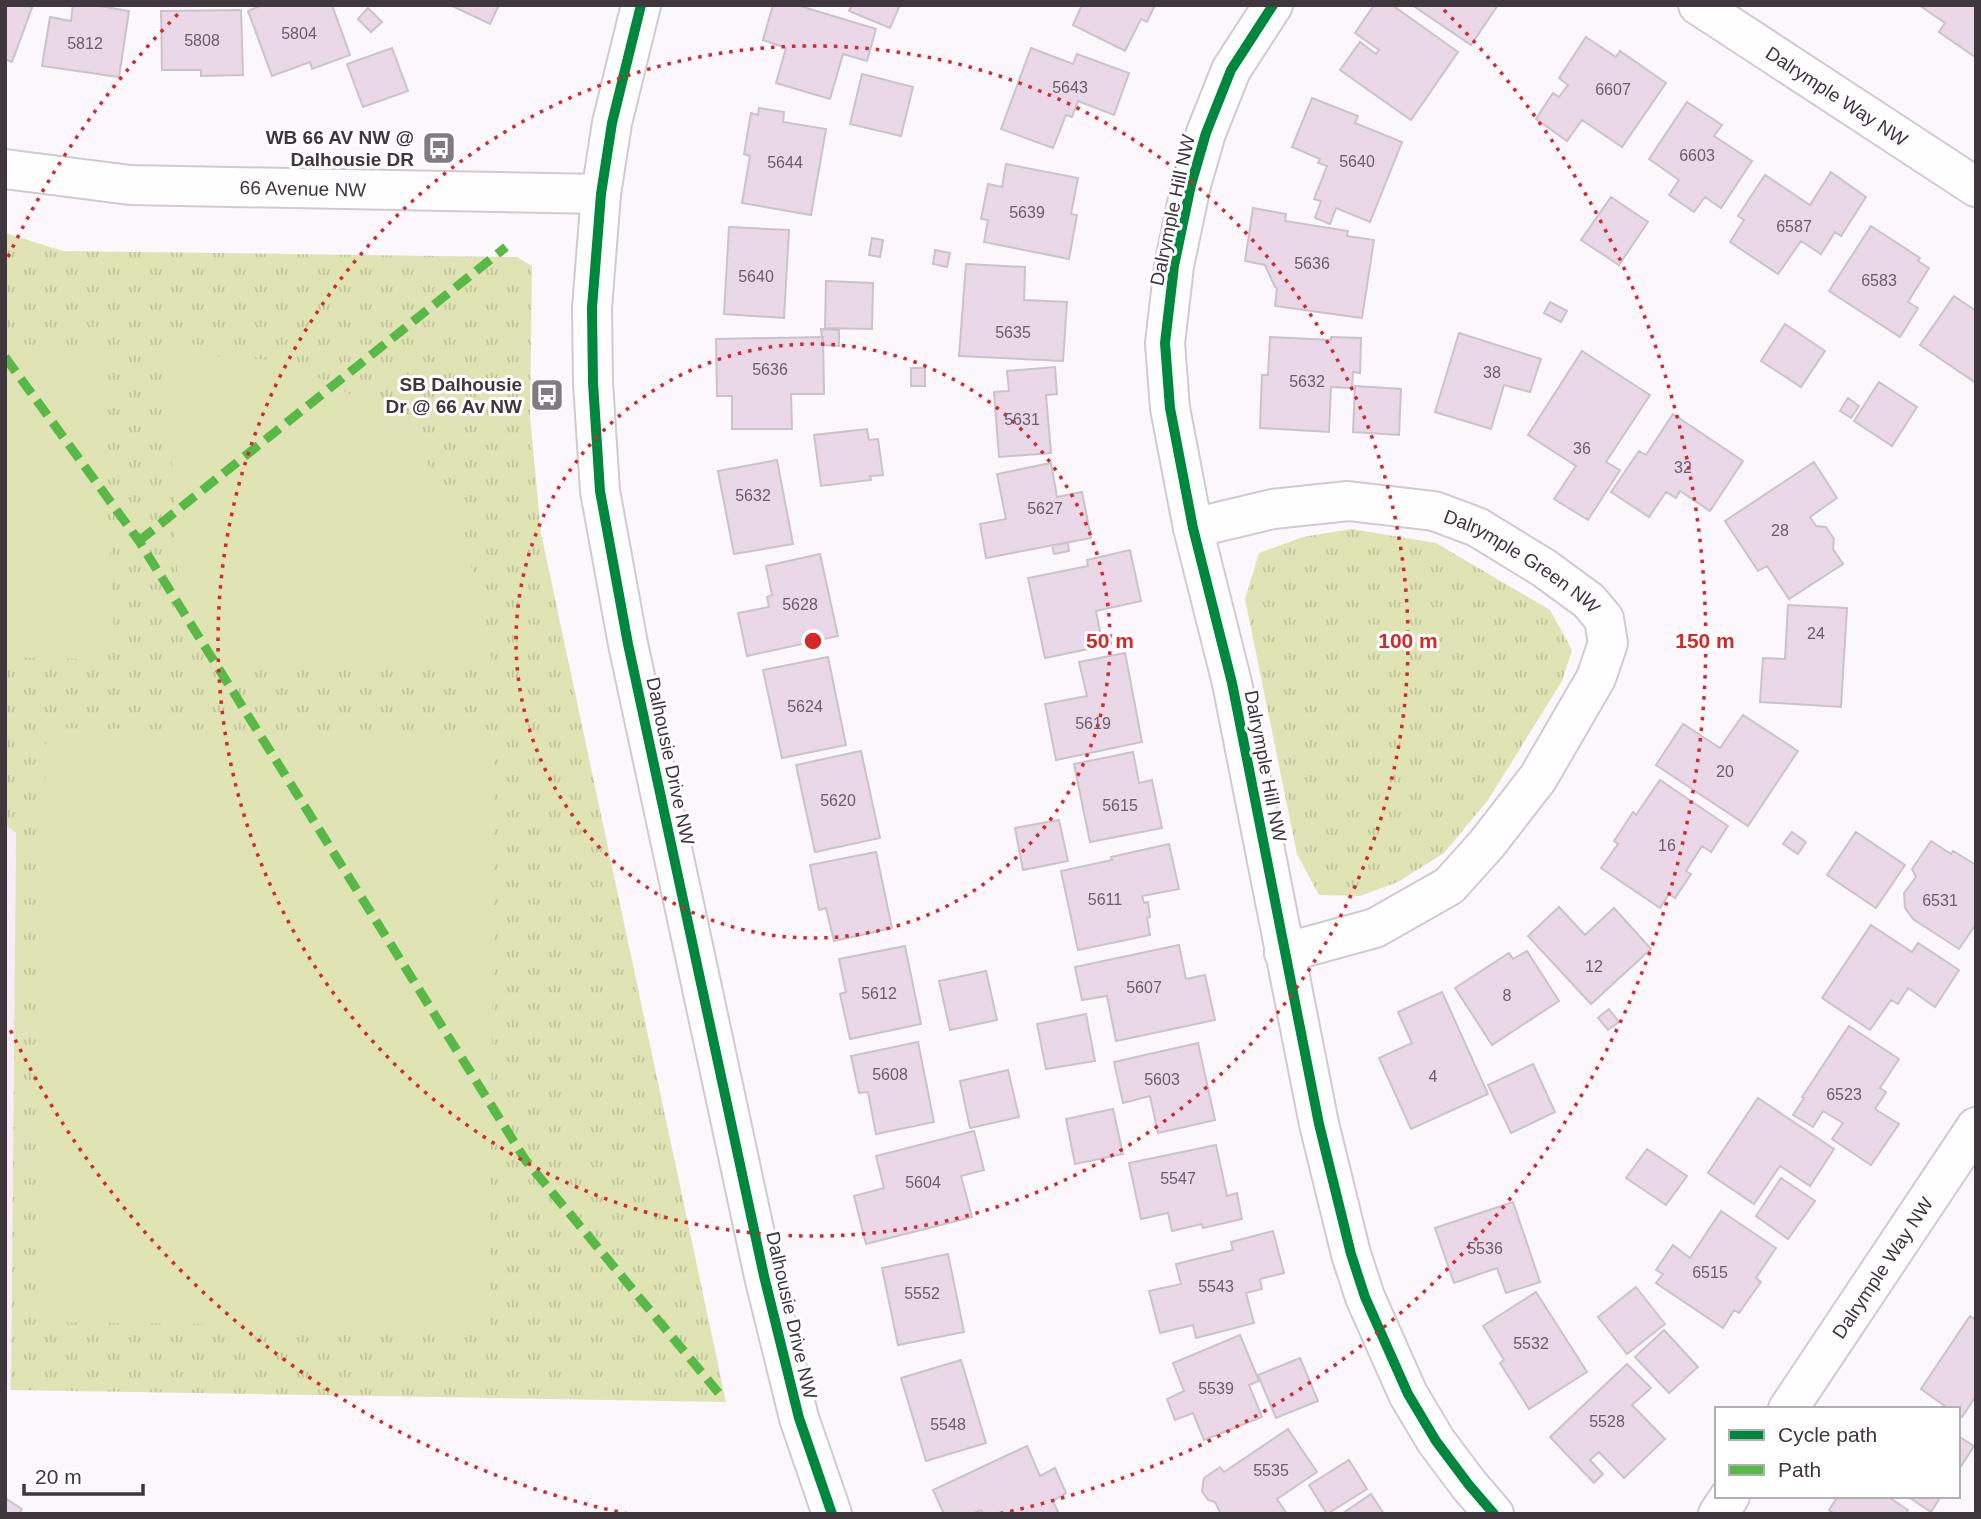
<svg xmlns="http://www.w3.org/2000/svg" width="1981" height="1519" viewBox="0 0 1981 1519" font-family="Arial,sans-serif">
<defs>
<pattern id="park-tufts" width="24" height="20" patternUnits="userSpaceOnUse" patternTransform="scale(1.75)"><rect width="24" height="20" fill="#e0e3b4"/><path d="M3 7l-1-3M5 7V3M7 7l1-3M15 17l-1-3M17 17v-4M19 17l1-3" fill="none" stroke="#c1c39c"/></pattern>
</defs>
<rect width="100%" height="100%" fill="#fcf7fc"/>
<path fill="#f8ecf7" d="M5,824l11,8 -5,558h-6z"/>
<path fill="url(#park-tufts)" d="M5,233l58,18 454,6 15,9 -2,151 11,116 185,869 -715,-12 5,-557 -11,-9z
M1351,529l85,14 114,67 22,40 -10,31 -74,119 -44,53 -46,29 -38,14 -41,-1 -22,-41 -52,-255 14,-46 44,-16z"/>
<path fill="#e0e3b4" d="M99,345l15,286 -32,28 -77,-2v-300z
M167,353l120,8 108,57 63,89 34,153 -281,2 -31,-30z
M46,728l449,5 -6,594 -450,-5z"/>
<path fill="#ead8e8" stroke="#cac4c9" stroke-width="2" d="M5,5h28l-21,57 -7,-3z
M73,5h21l35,6 -10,66 -77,-11 8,-49 21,4z
M262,5h70l18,50 -38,14 -2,-7 -38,14 -24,-65z
M450,5h49l-9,19z
M773,5h24l79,24 -9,32 -24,-7 -13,45 -54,-16 10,-35 -23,-8z
M852,5h48l-10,23 -41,-17z
M1082,5h73l-8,17 -6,-3 -16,32 -52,-26z
M1374,5h18l66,47 -47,68 -71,-50 20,-28 16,12 3,-4 -24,-17z
M1412,5h86l-27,40z
M1919,5h57l-1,52 -36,-25 6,-9z
M368,8l14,14 -11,10 -13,-13z
M241,10l2,65 -42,1v-6h-39l-1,-59z
M1586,37l30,20 4,-6 46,32 -44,64 -40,-27 -15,21 -31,-22 17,-26 6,4 9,-12 -9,-7z
M392,48l16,43 -45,16 -16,-43z
M1031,48l42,16 4,-10 52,19 -15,42 -36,-14 -6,16 -6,-2 -13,33 -52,-19z
M862,74l51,13 -12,49 -51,-12z
M1312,98l46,18 -3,7 47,19 -32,80 -34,-14 -6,16 -15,-6 6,-17 -7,-2 13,-33 -9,-3 2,-4 -28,-12z
M1687,102l35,23 -8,11 38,25 -31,47 -16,-11 -11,15 -25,-17 10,-15 -30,-21z
M759,108l25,4 -1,10 43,7 -15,86 -69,-12 8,-47 -6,-2 7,-41 7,2z
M1006,164l72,14 -7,36 6,1 -8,44 -85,-17 4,-22 -7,-1 7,-35 14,3z
M1831,172l35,25 -25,39 -6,-4 -14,22 -20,-13 -23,33 -48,-32 14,-22 -6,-4 27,-41 45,30z
M1611,197l37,25 -29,43 -38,-25z
M1253,208l33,6 -1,7 63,10 -1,5 27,4 -12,78 -87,-12 2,-18 -2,-1 -10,-22 -20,-4z
M1871,226l49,32 -2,3 11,7 -21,34 10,6 -18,29 -71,-46z
M729,227l60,3 -5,88 -60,-4z
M872,238l11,2 -3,17 -11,-2z
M935,250l15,3 -3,14 -14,-3z
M966,264l59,3 -1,33 43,2 -4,59 -104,-5z
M826,281l47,2 -1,46 -47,-1z
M1954,296l22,15v72l-56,-38z
M1550,302l17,9 -6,11 -17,-9z
M1785,324l40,27 -24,36 -40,-26z
M821,329l18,1v16l-16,-1z
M1459,333l82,26 -11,33 -26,-7 -13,44 -56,-17z
M823,337l1,57h-33l1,35h-60v-33h-15l-1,-57z
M1270,337l61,3v-3l30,1 -1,35 -7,-1 -1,16 -21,-1 -2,45 -69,-4 2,-53h6z
M1582,351l68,44 -44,67 14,8 -32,50 -34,-21 22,-33 -48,-31z
M1055,367l2,27 -11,1 5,58 -52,4 -5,-65 15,-1 -2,-20z
M911,368h14v18h-14z
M1879,382l38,25 -25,39 -38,-25z
M1355,386l46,3 -2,46 -46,-3z
M1848,398l11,8 -8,12 -11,-7z
M1673,414l70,47 -33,50 -30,-20 -4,7 -10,-6 -17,25 -38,-25 28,-41 7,4z
M867,429l2,11 9,-1 5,36 -13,1 1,4 -50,6 -7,-51z
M777,460l16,84 -59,10 -16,-83z
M1814,462l23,36 -27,19 6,9 10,1 8,12 -1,10 10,15 -54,35 -22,-33 -9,5 -33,-50z
M1051,463l6,34 25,-5 9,46 -105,20 -6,-34 26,-5 -9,-45z
M1068,543l1,8 -15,3 -2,-9z
M1130,550l11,51 -45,10 7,35 -58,12 -17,-80 60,-12 -1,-6z
M820,554l18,82 -91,20 -9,-43 31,-6 -2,-10 5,-2 -6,-29z
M1788,605l59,3 -6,99 -81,-5 3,-44 22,1z
M1125,653l17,89 -86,18 -11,-56 42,-8 -8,-34z
M828,657l18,88 -64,13 -19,-88z
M1743,715l55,36 -50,75 -92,-61 27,-41 37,24z
M861,751l19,87 -65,14 -19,-87z
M1133,752l6,31 13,-3 10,48 -72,14 -16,-78z
M1660,780l68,46 -17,26 -9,-6 -16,25 5,3 -16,24 -6,-4 -9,14 -59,-40 17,-24 -4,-3 19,-29 3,3z
M1059,820l9,41 -45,9 -8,-42z
M1792,832l14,10 -8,12 -15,-10z
M1856,832l49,33 -29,43 -49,-33z
M1931,841l20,13 2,-3 23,14v59l-17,25 -46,-30 -8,-11 -1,-15 12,-16 -4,-8z
M1169,844l10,45 -37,7 2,7 4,-1 2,15 -3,1 3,17 -72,15 -17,-79 51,-11 -1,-3z
M876,852l16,76 -58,13 -8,-33 -7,2 -9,-45z
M1559,907l26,28 29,-27 37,41 -60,55 -63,-68z
M1871,925l41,27 6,-9 41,27 -24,37 -27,-19 -10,16 -7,-4 -21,30 -48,-32z
M1179,945l7,34 19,-4 10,45 -99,21 -9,-45 -25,4 -7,-33z
M905,946l16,78 -71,15 -10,-45 6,-2 -7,-33z
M1527,951l32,50 -67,44 -37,-57 54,-35 4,6z
M986,971l11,49 -47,10 -11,-49z
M1442,992l46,102 -77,35 -32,-71 33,-15 -14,-31z
M1609,1009l10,13 -11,8 -10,-12z
M1086,1014l9,47 -49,8 -9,-45z
M1849,1026l50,33 -19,29 6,4 -11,17 24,15 -28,41 -39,-26 11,-16 -20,-12 -10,16 -20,-12 11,-17 -2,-1z
M918,1042l16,80 -58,12 -8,-42 -9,1 -8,-37z
M1198,1043l17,77 -57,13 -8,-37 -27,7 -9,-41z
M1533,1064l22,48 -44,21 -23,-48z
M1008,1070l11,47 -49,11 -10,-47z
M1758,1098l76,51 -24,37 -30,-20 -26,38 -46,-31z
M1113,1109l10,45 -48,10 -9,-45z
M974,1131l10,39 -23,6 11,41 -106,27 -12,-48 30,-8 -8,-32z
M1216,1145l11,51 10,-3 5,26 -39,9 -1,-4 -30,7 -4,-18 -27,6 -12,-56z
M1647,1149l40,27 -21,29 -40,-27z
M1781,1178l34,23 -27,38 -32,-23z
M1513,1202l27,80 -34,11 -9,-25 -43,15 -19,-55z
M1721,1211l55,37 -20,30 5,4 -22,31 -5,-3 -11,18 -67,-45 7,-9 -7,-4 17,-25 17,13z
M1273,1231l11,42 -24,6 2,10 -16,4 8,30 -58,15 -3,-13 -33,8 -11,-42 32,-7 -5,-20 57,-14 -2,-8z
M948,1254l16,78 -66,13 -16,-77z
M1636,1287l29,37 -38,30 -29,-37z
M1536,1292l51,80 -58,37 -29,-46 4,-3 -21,-34z
M1970,1316l6,4v76l-14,21 -4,-2v-6h-9l-28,-20z
M1664,1330l34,37 -29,26 -34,-36z
M1240,1335l19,46 -10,4 13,32 -58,23 -11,-27 -18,7 -8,-21 17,-8 -11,-28z
M1300,1358l18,43 -42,17 -18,-43z
M961,1360l25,83 -60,18 -25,-83z
M1627,1364l24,24 -19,17 33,34 -41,39 -25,-26 -9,8 13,14 -9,9 -44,-46z
M1288,1429l29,43 -40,27 10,15h-66l-6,-12 -7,-2 -6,-9 2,-13 16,-11 4,5z
M1958,1436l16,10 -16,25z
M1027,1446l13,30 15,-8 11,25 -13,8 6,13h-76l-2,-4 -9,4h-28l-11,-24z
M1349,1460l18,29 -40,25 -18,-29z
M1371,1494l13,20h-42z
M1838,1496h49l21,14 -2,4h-72l-5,-4z
M1907,1496h34l-10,16z
M5,1498l17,11 -3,5h-14z"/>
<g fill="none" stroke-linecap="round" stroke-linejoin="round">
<defs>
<g id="minor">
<path d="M1273,5l-42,65 -25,63 -15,52 -17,81 -9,77 5,65 23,120 39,155 87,441 32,130 14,43 43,97 28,47 33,44 25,29"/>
<path id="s1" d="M1698,5l278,182"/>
<path id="s2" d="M5,169l125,16 471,9"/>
<path id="s3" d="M1193,528l80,-19 75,-8 86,10 43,16 67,41 45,33 15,18 4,24 -12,35 -58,100 -52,67 -37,41 -74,42 -91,25"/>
<path id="s4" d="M1788,1409l188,-282"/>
<path d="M1718,1514l12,-18"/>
</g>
<path id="tertiary" d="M641,5l-29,118 -11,71 -9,114 1,75 7,108 28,153 136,632 35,142 33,96"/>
</defs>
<use href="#minor" stroke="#d1cad1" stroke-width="42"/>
<use href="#tertiary" stroke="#d1cad1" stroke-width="42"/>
<use href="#minor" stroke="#fffeff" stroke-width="38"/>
<use href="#tertiary" stroke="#fffeff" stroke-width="38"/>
<path stroke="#58b947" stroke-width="9" stroke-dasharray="18 9" stroke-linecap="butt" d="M5,357l134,184 387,620 196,236
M139,541l367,-294"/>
<defs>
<path id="cycleway" d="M641,5l-29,118 -11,71 -9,114 1,75 7,108 28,153 136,632 35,142 33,96
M1273,5l-42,65 -25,63 -15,52 -17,81 -9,77 5,65 23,120 39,155 87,441 32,130 14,43 43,97 28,47 33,44 25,29"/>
</defs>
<use href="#cycleway" stroke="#fff" stroke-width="15"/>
<use href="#cycleway" stroke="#00873e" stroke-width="10"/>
</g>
<g fill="none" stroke="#d62828" stroke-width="3.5" stroke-dasharray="3.5 7">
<circle cx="813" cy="641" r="297"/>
<circle cx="813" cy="641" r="595"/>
<path d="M628 1514A892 892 0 0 1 8 1025M8 257A892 892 0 0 1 182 10M1444 10A892 892 0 0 1 998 1514"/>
</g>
<defs>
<symbol id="bus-square" viewBox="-11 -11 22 22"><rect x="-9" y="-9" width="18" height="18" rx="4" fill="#817a80" stroke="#fff"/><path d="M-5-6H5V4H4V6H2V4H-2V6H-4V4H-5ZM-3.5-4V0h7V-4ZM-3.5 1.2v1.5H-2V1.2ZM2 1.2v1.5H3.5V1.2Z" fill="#fff"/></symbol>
</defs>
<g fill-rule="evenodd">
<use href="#bus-square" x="420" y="129" width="38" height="38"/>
<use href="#bus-square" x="528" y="376" width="38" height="38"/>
</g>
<g text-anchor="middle" stroke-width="6" stroke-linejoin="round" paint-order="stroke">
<g font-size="16" fill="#6a5e68">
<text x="299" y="39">5804</text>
<text x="202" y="46">5808</text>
<text x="85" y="49">5812</text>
<text x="1070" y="93">5643</text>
<text x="1613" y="95">6607</text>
<text x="1697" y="161">6603</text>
<text x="1357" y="167">5640</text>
<text x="785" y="168">5644</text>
<text x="1027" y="218">5639</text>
<text x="1794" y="232">6587</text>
<text x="1312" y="269">5636</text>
<text x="756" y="282">5640</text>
<text x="1879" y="286">6583</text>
<text x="1013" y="338">5635</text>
<text x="770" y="375">5636</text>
<text x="1492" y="378">38</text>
<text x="1307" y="387">5632</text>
<text x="1022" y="425">5631</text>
<text x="1582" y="454">36</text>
<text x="1683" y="473">32</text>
<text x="753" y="501">5632</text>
<text x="1045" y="514">5627</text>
<text x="1780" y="536">28</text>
<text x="800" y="610">5628</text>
<text x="1816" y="639">24</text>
<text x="805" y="712">5624</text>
<text x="1093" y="729">5619</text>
<text x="1725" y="777">20</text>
<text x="838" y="806">5620</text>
<text x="1120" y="811">5615</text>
<text x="1667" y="851">16</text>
<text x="1105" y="905">5611</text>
<text x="1940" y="906">6531</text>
<text x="1594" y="972">12</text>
<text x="1144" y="993">5607</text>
<text x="879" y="999">5612</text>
<text x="1507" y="1001">8</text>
<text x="890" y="1080">5608</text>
<text x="1433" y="1082">4</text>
<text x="1162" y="1085">5603</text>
<text x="1844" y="1100">6523</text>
<text x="1178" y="1184">5547</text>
<text x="923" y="1188">5604</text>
<text x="1485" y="1254">5536</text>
<text x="1710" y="1278">6515</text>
<text x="1216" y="1292">5543</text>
<text x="922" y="1299">5552</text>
<text x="1531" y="1349">5532</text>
<text x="1216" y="1394">5539</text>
<text x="1607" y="1427">5528</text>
<text x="948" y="1430">5548</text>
<text x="1271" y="1476">5535</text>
</g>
<g font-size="19" fill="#3f363e" stroke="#fff">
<text dy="7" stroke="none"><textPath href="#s1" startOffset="166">Dalrymple Way NW</textPath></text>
<text dy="7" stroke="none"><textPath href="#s2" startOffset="299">66 Avenue NW</textPath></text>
<text transform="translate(1172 210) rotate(-78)" y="7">Dalrymple Hill NW</text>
<text dy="7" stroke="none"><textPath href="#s3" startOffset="346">Dalrymple Green NW</textPath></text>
<text transform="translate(671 761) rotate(78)" y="7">Dalhousie Drive NW</text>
<text transform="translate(1266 766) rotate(79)" y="7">Dalrymple Hill NW</text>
<text dy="7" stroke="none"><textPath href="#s4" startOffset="170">Dalrymple Way NW</textPath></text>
<text transform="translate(792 1315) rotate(77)" y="7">Dalhousie Drive NW</text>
</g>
<g font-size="19" font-weight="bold" fill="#3f363e" stroke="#fff" text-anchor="end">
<text x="414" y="144">WB 66 AV NW @<tspan x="414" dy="22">Dalhousie DR</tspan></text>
<text x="522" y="391">SB Dalhousie<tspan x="522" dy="22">Dr @ 66 Av NW</tspan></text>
</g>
</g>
<circle cx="813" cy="641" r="10" fill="#d62828" stroke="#fff" stroke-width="3.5"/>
<g font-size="21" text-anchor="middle" font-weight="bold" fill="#d62828" stroke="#fff" stroke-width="6" stroke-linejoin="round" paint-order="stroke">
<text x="1110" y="648">50 m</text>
<text x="1408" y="648">100 m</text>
<text x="1705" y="648">150 m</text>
</g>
<rect width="1981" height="1519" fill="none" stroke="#3f363e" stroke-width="14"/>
<rect x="1715" y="1407" width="245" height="91" fill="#ffffff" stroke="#b2afb2" stroke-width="2"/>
<rect x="1729" y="1430" width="35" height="10" fill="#00873e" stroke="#b2afb2" stroke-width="2"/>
<text x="1778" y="1442" font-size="21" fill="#3f363e">Cycle path</text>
<rect x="1729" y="1465" width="35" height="10" fill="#58b947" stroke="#b2afb2" stroke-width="2"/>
<text x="1778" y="1477" font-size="21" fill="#3f363e">Path</text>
<path d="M24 1484v10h119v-10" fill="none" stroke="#3f363e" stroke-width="3.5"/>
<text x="35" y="1484" font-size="21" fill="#3f363e" stroke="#ffffff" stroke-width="5" paint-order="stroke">20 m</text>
</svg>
